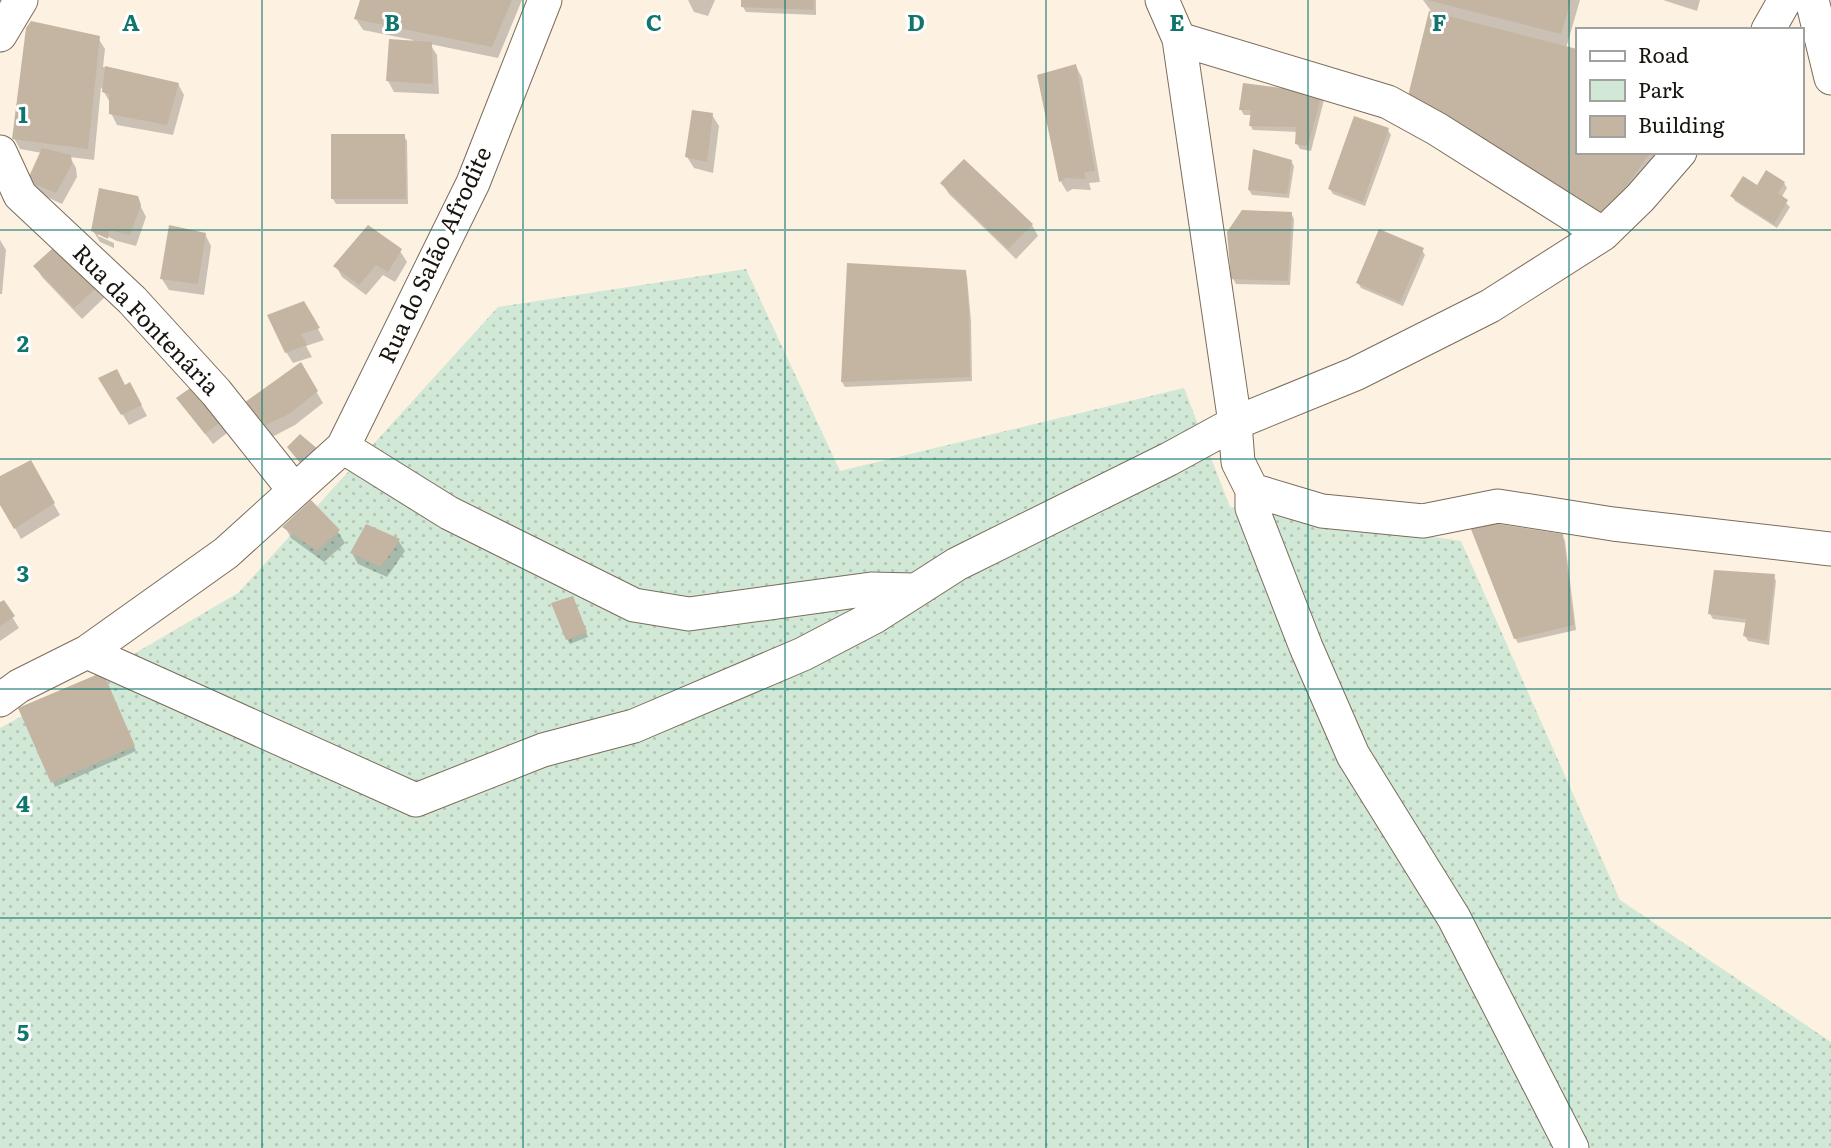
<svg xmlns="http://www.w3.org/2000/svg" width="1831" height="1148" viewBox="0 0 1831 1148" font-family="Literata,serif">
<defs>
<pattern id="green-dots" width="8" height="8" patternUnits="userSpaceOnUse" patternTransform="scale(1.75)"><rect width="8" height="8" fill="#d0e8d5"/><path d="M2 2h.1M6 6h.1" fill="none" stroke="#b2c6b6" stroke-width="1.8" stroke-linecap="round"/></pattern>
</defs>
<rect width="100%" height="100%" fill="#fdf1e1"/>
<path fill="url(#green-dots)" d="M746,269l94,202 344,-83 46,119 231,34 159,359 211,142v106h-1831v-420l103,-56 135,-79 260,-286z"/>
<path fill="#0003" d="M361,0h161l-24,58 -68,-14 7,11 2,39 -45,-2 -6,-11 25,-41 -50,-10 -7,-11z
M688,0h27l-7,16 -14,-4z
M743,0h73v15l-70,-3 -3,-5z
M1423,0h157l-14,48 11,3v101h88l-54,75 -201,-132 21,-84z
M1663,0h37l-3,11z
M98,38l7,11 -2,18 75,17 6,11 -11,40 -56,-10 -6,-12v-9l-10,-17 -7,73 -24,-3 6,11 1,9 -15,27 -26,-12 -7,-12 13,-27 -22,-4 -6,-11z
M1076,66l6,12 18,104 -11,1 2,7 -18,-1 -6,3 -6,-10 -23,-107z
M1245,85l79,15 -13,51 -11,-2 -3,-5 1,-12 -45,-2 -3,-5 2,-10h-8l-3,-5z
M712,115l7,11 -6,47 -19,-5 -7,-11z
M1388,130l3,5 -26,71 -32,-12 -3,-5z
M404,136l3,5 1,63h-72l-3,-5z
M1291,161l3,5 -5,32 -37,-3 -3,-5z
M942,183l90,42 6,11 -22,23 -67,-65z
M1784,183l3,5 -6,10 9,9 -13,21 -42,-27 -3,-5 26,-9z
M136,197l10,20 -10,29 -19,-5 -19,-9v4l16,7v5l-14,-6 -7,-11z
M1291,213l3,6 -4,66 -54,-1 -3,-5z
M205,234l6,12 -7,49 -35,-5 -7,-11z
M0,240l6,10 -4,44h-2z
M62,243l44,53 -24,23 -40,-42 -7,-11z
M1422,250l3,5 -22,51 -42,-18 -3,-5z
M400,251l7,11 -12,20 -12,-7 -17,20 -24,-18 -6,-11z
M964,271l3,6 4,44 1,60 -127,6 -3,-5z
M304,303l20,37 -18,6 6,11 -19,6 -7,-11z
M300,364l23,39 -28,22 -27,14 -19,-23z
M101,379l24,8 11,8 11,21 -18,9z
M178,399l42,23 7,11 -14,11z
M30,462l30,53 -39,24 -21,-38v-23z
M311,502l27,30 7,11 -21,19 -33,-24 -6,-11z
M1562,535l3,6 11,89 -58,13 -3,-5z
M398,540l7,11 -18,26 -29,-13 -6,-11z
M1774,576l2,5 -7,64 -21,-4 -3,-5 2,-13 -34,-4 -3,-5z
M3,602l16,26 -19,13v-37z
M575,603l13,34 -18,7 -3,-5z
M105,679l31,72 -81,36 -2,-5z"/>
<path fill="#c4b5a2" d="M360,0h152l-20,47 -138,-28z
M741,0h73v10l-73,-3z
M1427,0h144l-10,34z
M1429,11l148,38v103h74l-47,65 -196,-121z
M31,21l69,15 -12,113 -76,-10 14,-111z
M389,39l43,3 1,42 -47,-3z
M1076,64l19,107 -11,1 2,7 -19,-1 -8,4 -22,-107z
M105,66l74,17 -12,42 -58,-11v-20l-7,-2z
M1243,83l79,10 -14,53 -13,-2 1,-17 -47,-1 2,-16h-12z
M692,110l21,3 -6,49 -22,-5z
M1354,116l35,12 -26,74 -35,-13z
M331,134h74l1,65h-75z
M42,148l29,7 1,9 -16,29 -29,-12z
M1253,149l39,11 -5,34 -39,-4z
M964,159l69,65 -25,25 -68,-66z
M1766,170l19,12 -7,11 10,7 -14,24 -44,-28 13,-20 14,9z
M99,188l39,8 3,9 -11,30 -21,-5 -1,9 -17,-8z
M1242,210l50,2 -4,69 -57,-2 -4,-47z
M169,225l37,8 -8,51 -38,-5z
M368,225l34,24 -14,23 -12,-7 -17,20 -26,-19z
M1379,229l45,19 -24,54 -44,-19z
M62,240l39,44 -27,24 -41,-42z
M847,263l119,7 3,44 1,63 -129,5z
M304,301l16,27 -19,6 6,11 -22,8 -18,-38z
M301,362l17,29 -29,23 -29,14 -19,-23z
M117,369l8,16 5,-3 12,23 -21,10 -23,-37z
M193,386l29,35 -17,13 -29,-36z
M300,434l19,16 -18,14 -14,-17z
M31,460l24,43 -41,26 -14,-24v-29z
M311,500l29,30 -23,21 -35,-24z
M1467,519l96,15 11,91 -60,14z
M366,524l34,15 -19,28 -31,-14z
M1714,570l61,4 -8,67 -24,-5 3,-17 -38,-5z
M573,596l14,36 -21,8 -15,-37z
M4,600l11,16 -15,10v-24z
M103,672l32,74 -84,37 -33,-75z"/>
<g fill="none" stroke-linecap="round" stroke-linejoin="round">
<defs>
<path id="street" d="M1162,0l17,39 56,384 3,39 14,28v18l54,139 47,108 101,163 118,230
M1812,0l19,78
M1768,30l17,-30
M0,35l21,-35
M1179,39l209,63 49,27 166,105
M0,152l20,43 112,105 84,92 78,98
M343,447l106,66 185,92 55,9 182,-25 43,1
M1252,490l70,21 101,10 75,-15 115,18 218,25
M87,652l139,-99 117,-106 130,-264 72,-183
M0,700l19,-14 68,-34 329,148 127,-50 91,-24 169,-72 71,-37 83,-53 212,-105 66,-36 120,-49 135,-68 113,-72 37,-36 40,-46"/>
</defs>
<use href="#street" stroke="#7a6c5b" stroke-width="35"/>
<use href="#street" stroke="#fff" stroke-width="33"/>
</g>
<path fill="none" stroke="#0f766e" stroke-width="2" stroke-opacity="0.55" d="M262,0v1148M523,0v1148M785,0v1148M1046,0v1148M1308,0v1148M1569,0v1148M0,230h1831M0,459h1831M0,689h1831M0,918h1831"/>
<g text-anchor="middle" stroke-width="6" stroke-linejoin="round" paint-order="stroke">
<g font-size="23" fill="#19140d" stroke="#fff">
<text transform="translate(435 255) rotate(-65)" y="8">Rua do Salão Afrodite</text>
<text transform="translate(146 320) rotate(46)" y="8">Rua da Fontenária</text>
</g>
</g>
<g font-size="23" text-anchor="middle" font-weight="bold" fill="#0f766e" stroke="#fff" stroke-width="6" stroke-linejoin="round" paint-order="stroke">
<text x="131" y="31">A</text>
<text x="392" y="31">B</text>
<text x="654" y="31">C</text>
<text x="916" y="31">D</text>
<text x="1177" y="31">E</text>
<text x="1439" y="31">F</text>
<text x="23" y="123">1</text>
<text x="23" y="352">2</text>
<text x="23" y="582">3</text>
<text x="23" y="812">4</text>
<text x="23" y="1041">5</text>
</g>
<rect x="1576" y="28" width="228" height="126" fill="#ffffff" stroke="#a3a19e" stroke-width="2"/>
<rect x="1590" y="51" width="35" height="10" fill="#ffffff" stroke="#a3a19e" stroke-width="2"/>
<text x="1638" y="63" font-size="21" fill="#19140d">Road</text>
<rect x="1590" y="80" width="35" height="21" fill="#d0e8d5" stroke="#a3a19e" stroke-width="2"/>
<text x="1638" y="98" font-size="21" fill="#19140d">Park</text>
<rect x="1590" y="116" width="35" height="21" fill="#c4b5a2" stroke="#a3a19e" stroke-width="2"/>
<text x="1638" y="133" font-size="21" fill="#19140d">Building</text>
</svg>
